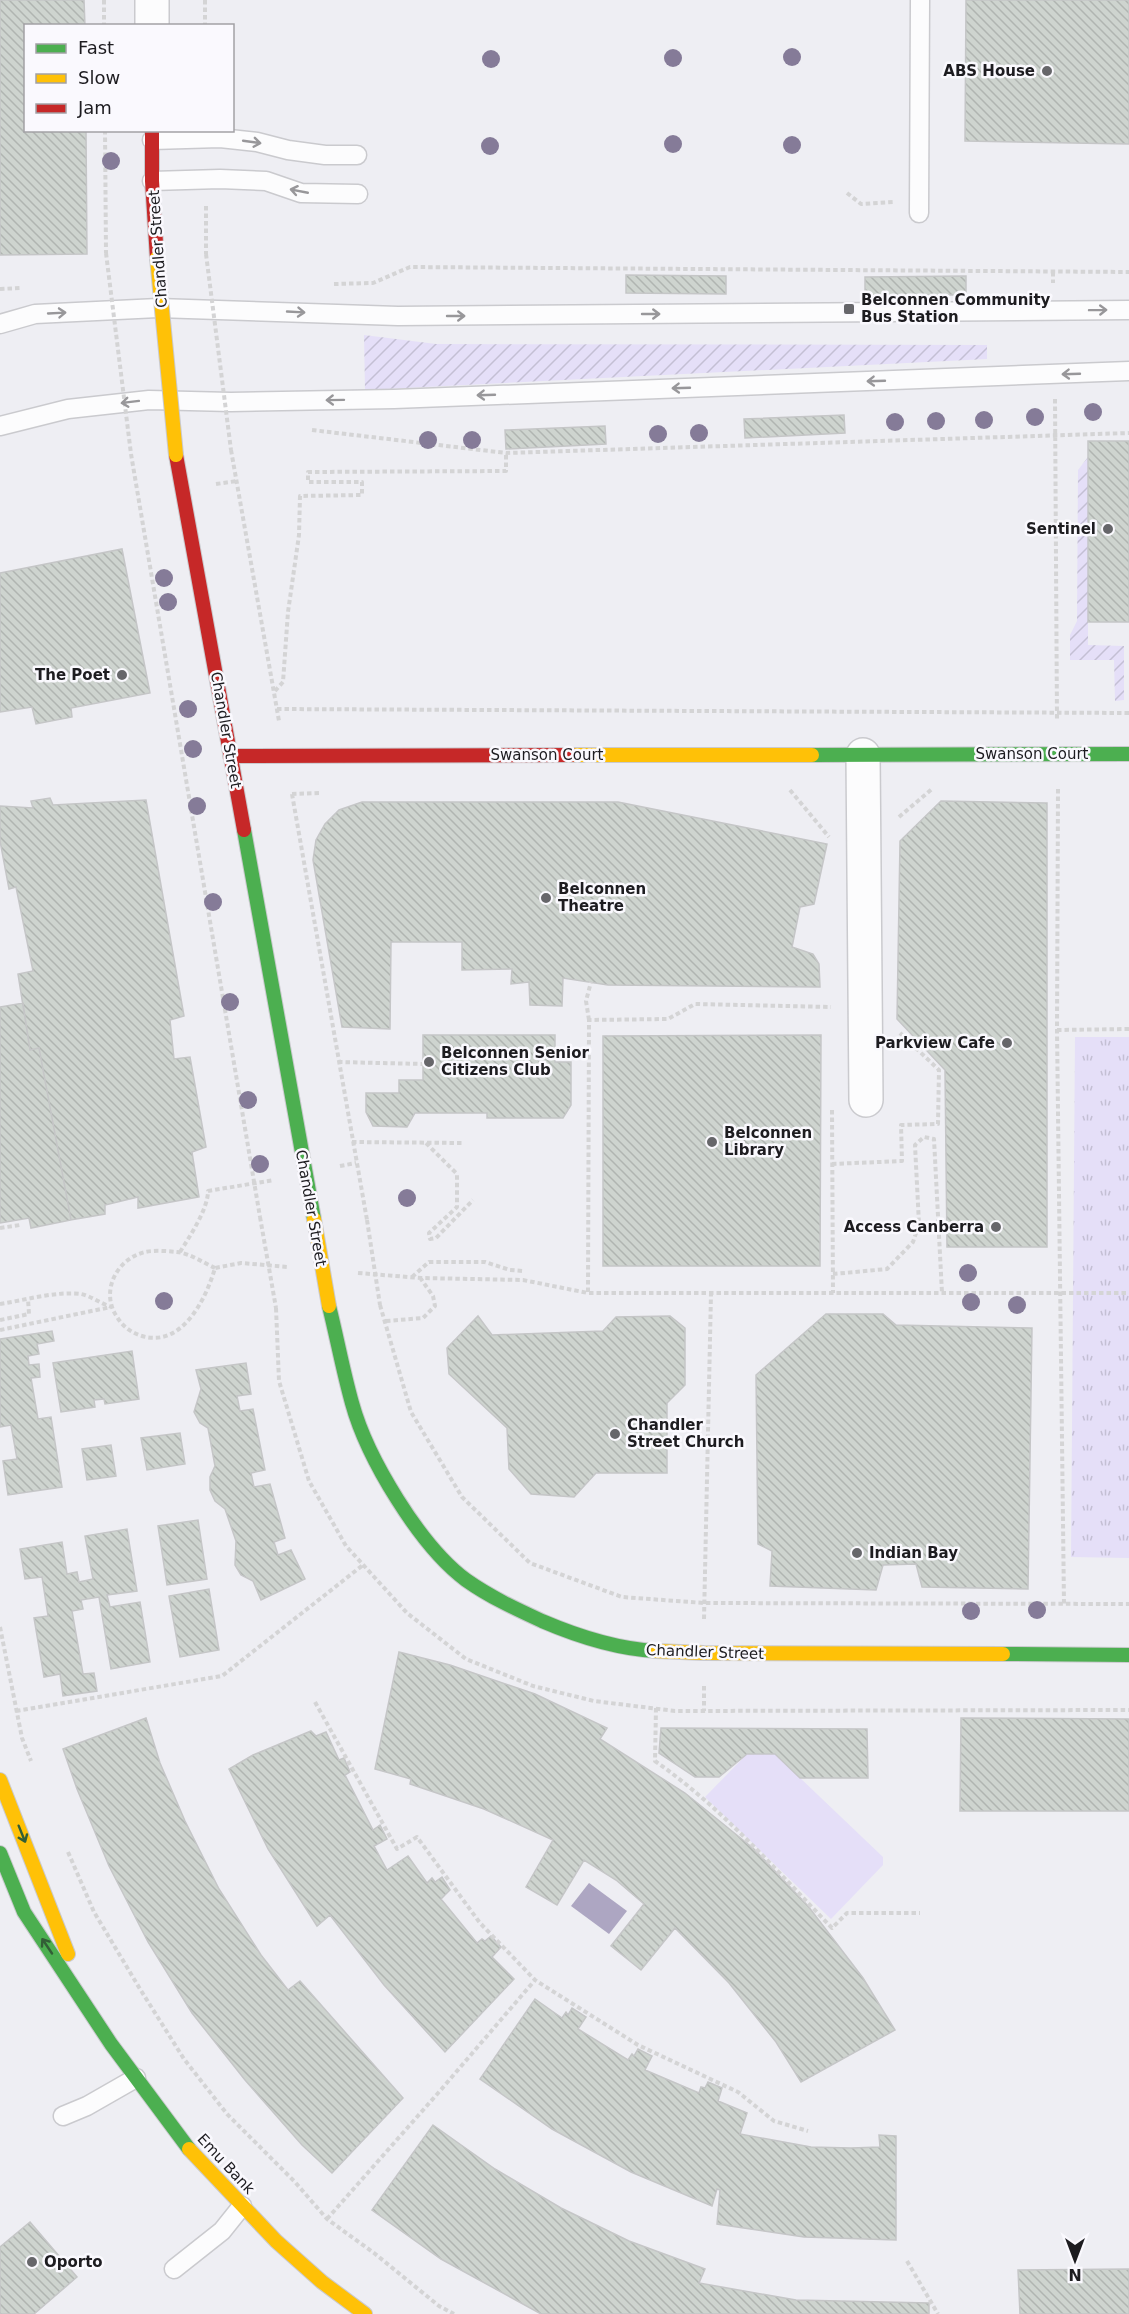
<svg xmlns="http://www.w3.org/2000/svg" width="1129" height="2314" viewBox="0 0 1129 2314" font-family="'DejaVu Sans',sans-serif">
<defs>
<pattern id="park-tufts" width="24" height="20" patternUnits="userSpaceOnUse" patternTransform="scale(1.5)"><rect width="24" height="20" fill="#e5dff8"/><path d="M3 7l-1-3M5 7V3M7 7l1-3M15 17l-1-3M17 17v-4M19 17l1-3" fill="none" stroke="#c4bfd4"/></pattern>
<pattern id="garden-furrows" width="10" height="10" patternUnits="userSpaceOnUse" patternTransform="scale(1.5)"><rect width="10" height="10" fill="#e5dff8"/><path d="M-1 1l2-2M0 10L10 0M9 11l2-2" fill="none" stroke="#c4bfd4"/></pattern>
<pattern id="building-back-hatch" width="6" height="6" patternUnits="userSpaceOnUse" patternTransform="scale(1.5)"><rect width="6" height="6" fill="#ced4cf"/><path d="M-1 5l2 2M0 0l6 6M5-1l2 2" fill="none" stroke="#b0b5b1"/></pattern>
</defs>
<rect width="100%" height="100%" fill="#eeeef3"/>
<path fill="#e5dff8" d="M747,1754h28l108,103v8l-52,54 -126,-122z"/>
<path fill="url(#park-tufts)" d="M1075,1037h54v521l-58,-1z"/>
<path fill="url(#garden-furrows)" d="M364,335l72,9 551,1v14l-622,31z
M1088,457v188l36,1v54l-9,1 -1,-41h-44v-25l7,-14 1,-151z"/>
<path fill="#ada6c2" d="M589,1883l38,28 -18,23 -38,-28z"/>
<path fill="url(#building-back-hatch)" stroke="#c5c6c7" stroke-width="1.5" d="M0,0h84l1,26h-59v104h60l1,124 -87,1z
M966,0h163v144l-164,-3z
M626,275l100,1v18l-100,-1z
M966,276v19h-101v-18z
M844,415l1,18 -100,5 -1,-19z
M605,426l1,18 -100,5 -1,-19z
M1088,441h41v181h-41z
M122,549l28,144 -79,15 1,9 -36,7 -4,-17 -32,5v-139z
M50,798l3,7 93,-5 38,216 -14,4 4,39 16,-2 16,90 -14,5 7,45 -61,11v-11l-33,8v9l-34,6 -32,-172 -9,2 -12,-76 15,-3 -17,-84 -7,2 -9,-48v-35l33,2 -2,-7z
M941,801l106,2v444h-100l-2,-177 -48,-51 3,-178z
M362,802h256l209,42 -13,60 -14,3 -8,40 21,7 6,10 1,23 -212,-2 -45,-7 -1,28 -32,-1 -1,-23 -18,2 1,-15 -50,1v-28h-71l-1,87 -48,-2 -29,-167 3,-20 9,-16 14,-14z
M23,1003l7,47 9,-2 32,172 -40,8 -2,-10 -29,5v-216z
M423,1035h132v27h16v43l-8,13h-76v-5h-72l-8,14 -34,-1 -7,-14v-19h33v-13h24z
M821,1035l-1,231h-217v-230z
M826,1314h57l13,11 136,3 -4,261 -106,-2 -6,-23 -33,1 -7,25 -106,-4 2,-35 -14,-7 -2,-169z
M478,1316l14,19 111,-4 13,-14 54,-1 15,12v57l-18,18v70h-71l-22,24 -43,-3 -22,-25 -2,-41 -58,-54 -2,-26z
M52,1331l2,10 -17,3 2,10 -11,2 1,9 10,-1 1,13 -9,1 7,41 13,-2 11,70 -54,8 -5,-34 14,-2 -6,-34 -11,2v-88z
M132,1351l7,48 -34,5 -1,-5 -10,1 1,7 -34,5 -8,-49z
M246,1363l5,31 -14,2 3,15 13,-2 12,61 -14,3 3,14 16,-3 15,54 -11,4 4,13 13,-5 14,29 -44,21 -8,-19 -12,-6 -6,-10 1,-24 -11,-32 -10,-8 -5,-11v-13l5,-11 -7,-38 -8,-5 -6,-11 7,-23 -5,-19z
M180,1433l5,31 -38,6 -6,-32z
M111,1445l5,31 -29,4 -5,-31z
M198,1520l9,59 -40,6 -9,-59z
M127,1529l10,62 -30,4 3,12 30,-5 10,60 -39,7 -12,-72 -18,3 2,9 -11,2 11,63 11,-1 3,18 -34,5 -3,-22 -16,3 -10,-59 14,-2 -6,-39 -17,2 -5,-30 42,-7 5,32 10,-2 2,10 14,-3 -8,-43z
M209,1589l10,61 -39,7 -11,-61z
M399,1652l51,13 85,29 72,34 -7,11 85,54 69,56 54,57 55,72 32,52 -94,52 -25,-40 -47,-59 -54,-55 -34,42 -30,-24 33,-42 -28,-24 -32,-20 -27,45 -31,-18 27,-47 -69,-31 -74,-25 1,-5 -36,-10z
M146,1718l14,45 25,58 34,68 42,66 27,35 12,-9 103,117 -71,75 -30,-28 -57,-65 -53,-67 -44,-71 -39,-76 -32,-77 -14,-40z
M961,1718l168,1v92h-169z
M661,1728l206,1 1,49h-68l-25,-24h-28l-28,23h-24l-36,-24z
M311,1731l5,5 10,-4 13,28 5,-2 6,14 -5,3 28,55 7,-5 7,14 -13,7 13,24 21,-14 19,27 5,-5 3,4 7,-5 8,13 -9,9 36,44 5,-4 3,2 6,-5 10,11 -9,10 22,22 -69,73 -61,-67 -54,-70 -13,11 -49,-77 -39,-80 24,-14z
M535,1999l27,19 4,-6 2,3 4,-7 14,9 -8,12 50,31 4,-6 2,2 4,-7 14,7 -7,14 54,23 2,-6 4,1 3,-6 14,6 -4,13 29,12 -7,21 71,13 40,1 29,-1 -1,-12 17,1v104l-92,-3 -87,-13 3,-34 -3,-1 -5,17 -81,-34 -79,-43 -72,-50z
M433,2125l62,44 66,39 68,33 76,28 -6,14 97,17 133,3v11h-388l-100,-55 -69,-49z
M30,2222l47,55 -43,37h-34v-67z
M1129,2269v45h-109l-2,-44z"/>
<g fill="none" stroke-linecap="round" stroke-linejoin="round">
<defs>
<path id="lane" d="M152,140l68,-2 37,4 31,8 37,5h32
M152,181l68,-2 46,2 35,12 57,1
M919,213l1,-213
M0,324l35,-10 123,-6 240,8 731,-6
M0,426l68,-17 81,-9 82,2 163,-3 735,-28
M63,2116l24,-10 49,-28
M174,2269l48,-38 20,-25"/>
<path id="street" d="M152,26v-26
M863,755l3,345"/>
<path id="fast" d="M812,755l317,-1
M244,830l70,389
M329,1306c8,32 14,65 23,97 15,55 68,143 114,177 24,17 50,29 76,41 35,15 75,28 114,30
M1003,1654l126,1
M0,1853l24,59 87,132 78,105"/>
<path id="slow" d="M572,755h240
M656,1651l48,2 299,1
M0,1780l68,174
M189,2149l87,92 46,41 43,32"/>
<path id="jam" d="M152,130v51l5,77
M176,455l68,375
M230,756l342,-1"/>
</defs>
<use href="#lane" stroke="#cacace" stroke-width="21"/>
<use href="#street" stroke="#cacace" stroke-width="36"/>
<use href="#fast" stroke="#cacace" stroke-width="16"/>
<use href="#slow" stroke="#cacace" stroke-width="16"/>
<use href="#jam" stroke="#cacace" stroke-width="16"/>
<path stroke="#d4d4d5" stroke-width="4" stroke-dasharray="4.5 3" stroke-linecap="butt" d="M104,0v26
M205,0v26
M105,130l1,123
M847,193l14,11 33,-2
M206,206v48
M1053,272v11
M334,284l39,-1 37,-16 719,5
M0,289l20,-1
M1055,399l2,322
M312,430l194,23 623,-20
M231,450l48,271
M131,454l129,763
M216,484l21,-3
M275,691l8,-9 5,-70 11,-77 1,-39 62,-1v-13h-54v-10l198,-1v-18
M277,709l852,4
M1058,789l-1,241 7,574
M790,790l39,47
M292,794l29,-1
M292,794l75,426
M899,817l33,-28
M589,1020l-3,-19 5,-19
M1057,1030l72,-1
M338,1062l85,2
M832,1110l1,183
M352,1142l111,1
M426,1143l31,31v33l-28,26 1,6 6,-1 37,-38
M832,1164l70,-3 -1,-36 37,-1 1,-54 -39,-37
M340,1166l16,-3
M0,1228l20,-3
M180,1252c10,-16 28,-43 28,-61l66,-11
M215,1268c-11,-5 -26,-15 -38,-16 -10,-1 -23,-2 -32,0 -29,7 -45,40 -28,65 6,10 15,16 25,19 40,12 64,-37 73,-68l26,-5 47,4
M358,1273l63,5 102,2 65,13h541
M833,1274l54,-5 26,-27 6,-18 -4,-79 9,-8 10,2 8,154
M412,1277l17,-15h56l25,8 13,1
M588,1292l1,-272 79,-1 27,-15 136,3
M0,1304c26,-4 55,-13 81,-10 10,2 20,10 31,13
M380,1305l31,107 51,85 68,66 92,34 82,6 425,1
M276,1308l3,73 30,100 37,65 61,67 59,46 67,27 61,15 81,10 454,-1
M0,1320l29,-6 -1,-15
M386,1321l37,-3 12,-12 -2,-10 -12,-17
M0,1330l111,-23
M704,1619l7,-326
M0,1627l22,111 9,23
M704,1686v25
M315,1702l82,147 20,-12 63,86 55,57 103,65 100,47 36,29 34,10
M656,1708l-1,53c66,46 121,109 177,167l15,-15h73
M16,1711l206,-35 141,-111
M68,1852l26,60 46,77 44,70 43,55 68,68 32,37 47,34 65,53 15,8
M327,2219l112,-127 96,-112
M907,2261l31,53"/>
<use href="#lane" stroke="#fcfcfd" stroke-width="18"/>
<use href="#street" stroke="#fcfcfd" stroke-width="33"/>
<use href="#fast" stroke="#4caf50" stroke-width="14"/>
<use href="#slow" stroke="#ffc107" stroke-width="14"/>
<use href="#jam" stroke="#c62828" stroke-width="14"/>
<defs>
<path id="slow-bridge" d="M157,258l19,197
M314,1219l15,87"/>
</defs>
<use href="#slow-bridge" stroke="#cacace" stroke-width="16" stroke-linecap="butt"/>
<path stroke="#d4d4d5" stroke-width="4" stroke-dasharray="4.5 3" stroke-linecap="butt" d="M106,253l25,201
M206,254l25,196
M260,1217l16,91
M367,1220l13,85"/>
<use href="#slow-bridge" stroke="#ffc107" stroke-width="14"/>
</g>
<g fill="#857b98">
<circle cx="792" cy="57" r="9"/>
<circle cx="673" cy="58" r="9"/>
<circle cx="491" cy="59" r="9"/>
<circle cx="673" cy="144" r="9"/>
<circle cx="792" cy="145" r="9"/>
<circle cx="490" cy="146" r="9"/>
<circle cx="111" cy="161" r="9"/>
<circle cx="1093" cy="412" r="9"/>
<circle cx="1035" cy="417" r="9"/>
<circle cx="984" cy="420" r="9"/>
<circle cx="936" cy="421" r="9"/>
<circle cx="895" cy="422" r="9"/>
<circle cx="699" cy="433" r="9"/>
<circle cx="658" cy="434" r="9"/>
<circle cx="428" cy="440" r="9"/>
<circle cx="472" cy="440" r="9"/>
<circle cx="164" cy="578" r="9"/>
<circle cx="168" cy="602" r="9"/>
<circle cx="188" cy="709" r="9"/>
<circle cx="193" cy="749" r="9"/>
<circle cx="197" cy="806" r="9"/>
<circle cx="213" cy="902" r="9"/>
<circle cx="230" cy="1002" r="9"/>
<circle cx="248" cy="1100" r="9"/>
<circle cx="260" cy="1164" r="9"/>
<circle cx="407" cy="1198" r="9"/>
<circle cx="968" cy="1273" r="9"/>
<circle cx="164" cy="1301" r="9"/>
<circle cx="971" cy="1302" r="9"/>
<circle cx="1017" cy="1305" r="9"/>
<circle cx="1037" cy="1610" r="9"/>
<circle cx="971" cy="1611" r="9"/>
</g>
<defs><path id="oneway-shaft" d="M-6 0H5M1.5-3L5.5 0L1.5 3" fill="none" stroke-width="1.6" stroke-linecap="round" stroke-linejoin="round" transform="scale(1.5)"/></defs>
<g stroke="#98979a">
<use href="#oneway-shaft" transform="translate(252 142) rotate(8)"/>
<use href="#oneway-shaft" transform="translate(299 191) rotate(-169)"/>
<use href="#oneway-shaft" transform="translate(1098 310) rotate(-1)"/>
<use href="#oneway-shaft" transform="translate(296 312) rotate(3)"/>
<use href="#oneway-shaft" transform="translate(57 313) rotate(-3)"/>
<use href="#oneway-shaft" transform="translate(651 314)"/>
<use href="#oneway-shaft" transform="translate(456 316)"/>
<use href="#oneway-shaft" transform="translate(1071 374) rotate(178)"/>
<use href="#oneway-shaft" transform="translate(876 381) rotate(178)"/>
<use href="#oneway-shaft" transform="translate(681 388) rotate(178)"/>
<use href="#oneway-shaft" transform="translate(486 395) rotate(178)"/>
<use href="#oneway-shaft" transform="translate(335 400) rotate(179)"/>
<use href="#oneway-shaft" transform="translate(130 402) rotate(173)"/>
</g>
<g stroke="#325e36">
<use href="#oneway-shaft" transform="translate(22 1834) rotate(68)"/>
<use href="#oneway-shaft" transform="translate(47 1946) rotate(-124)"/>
</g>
<g fill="#66666a" stroke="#faf9fe" stroke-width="2">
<circle cx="1047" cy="71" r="6"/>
<rect x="843" y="303" width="12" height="12" rx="3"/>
<circle cx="1108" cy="529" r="6"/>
<circle cx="122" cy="675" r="6"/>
<circle cx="546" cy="898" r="6"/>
<circle cx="1007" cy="1043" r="6"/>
<circle cx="429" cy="1062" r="6"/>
<circle cx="712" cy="1142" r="6"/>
<circle cx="996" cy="1227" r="6"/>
<circle cx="615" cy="1434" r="6"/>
<circle cx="857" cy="1553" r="6"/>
<circle cx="32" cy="2262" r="6"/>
</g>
<g text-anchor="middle" stroke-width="5" stroke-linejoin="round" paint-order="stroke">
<g font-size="15" font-weight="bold" fill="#1d1c20" stroke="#faf9fe" text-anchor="start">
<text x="1035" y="76" text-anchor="end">ABS House</text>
<text x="861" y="305">Belconnen Community<tspan x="861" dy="17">Bus Station</tspan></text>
<text x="1096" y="534" text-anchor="end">Sentinel</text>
<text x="110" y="680" text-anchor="end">The Poet</text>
<text x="558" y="894">Belconnen<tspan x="558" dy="17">Theatre</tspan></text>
<text x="995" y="1048" text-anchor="end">Parkview Cafe</text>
<text x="441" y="1058">Belconnen Senior<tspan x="441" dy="17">Citizens Club</tspan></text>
<text x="724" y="1138">Belconnen<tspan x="724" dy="17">Library</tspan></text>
<text x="984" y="1232" text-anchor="end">Access Canberra</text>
<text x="627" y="1430">Chandler<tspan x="627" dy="17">Street Church</tspan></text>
<text x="869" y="1558">Indian Bay</text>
<text x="44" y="2267">Oporto</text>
</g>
<g font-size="15" fill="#1d1c20" stroke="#faf9fe">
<text transform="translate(158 249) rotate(-94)" y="5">Chandler Street</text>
<text transform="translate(226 730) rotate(80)" y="5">Chandler Street</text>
<text x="1032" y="759">Swanson Court</text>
<text x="547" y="760">Swanson Court</text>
<text transform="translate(311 1208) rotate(80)" y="5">Chandler Street</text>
<text transform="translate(705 1652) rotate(2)" y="5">Chandler Street</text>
<text transform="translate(226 2164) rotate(47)" y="5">Emu Bank</text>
</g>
</g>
<rect x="24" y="24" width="210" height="108" fill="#faf9fe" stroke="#a2a1a5" stroke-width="1.5"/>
<rect x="36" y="44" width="30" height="9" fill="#4caf50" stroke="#a2a1a5" stroke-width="1.5"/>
<text x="78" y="54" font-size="18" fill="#1d1c20">Fast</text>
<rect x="36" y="74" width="30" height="9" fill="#ffc107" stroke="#a2a1a5" stroke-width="1.5"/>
<text x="78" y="84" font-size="18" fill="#1d1c20">Slow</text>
<rect x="36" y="104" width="30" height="9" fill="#c62828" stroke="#a2a1a5" stroke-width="1.5"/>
<text x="78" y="114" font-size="18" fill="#1d1c20">Jam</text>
<g transform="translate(1075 2260) rotate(180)" stroke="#faf9fe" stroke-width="4.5" paint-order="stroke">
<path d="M0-4.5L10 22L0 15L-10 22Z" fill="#1d1c20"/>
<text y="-9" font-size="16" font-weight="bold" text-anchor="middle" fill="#1d1c20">N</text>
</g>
</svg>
